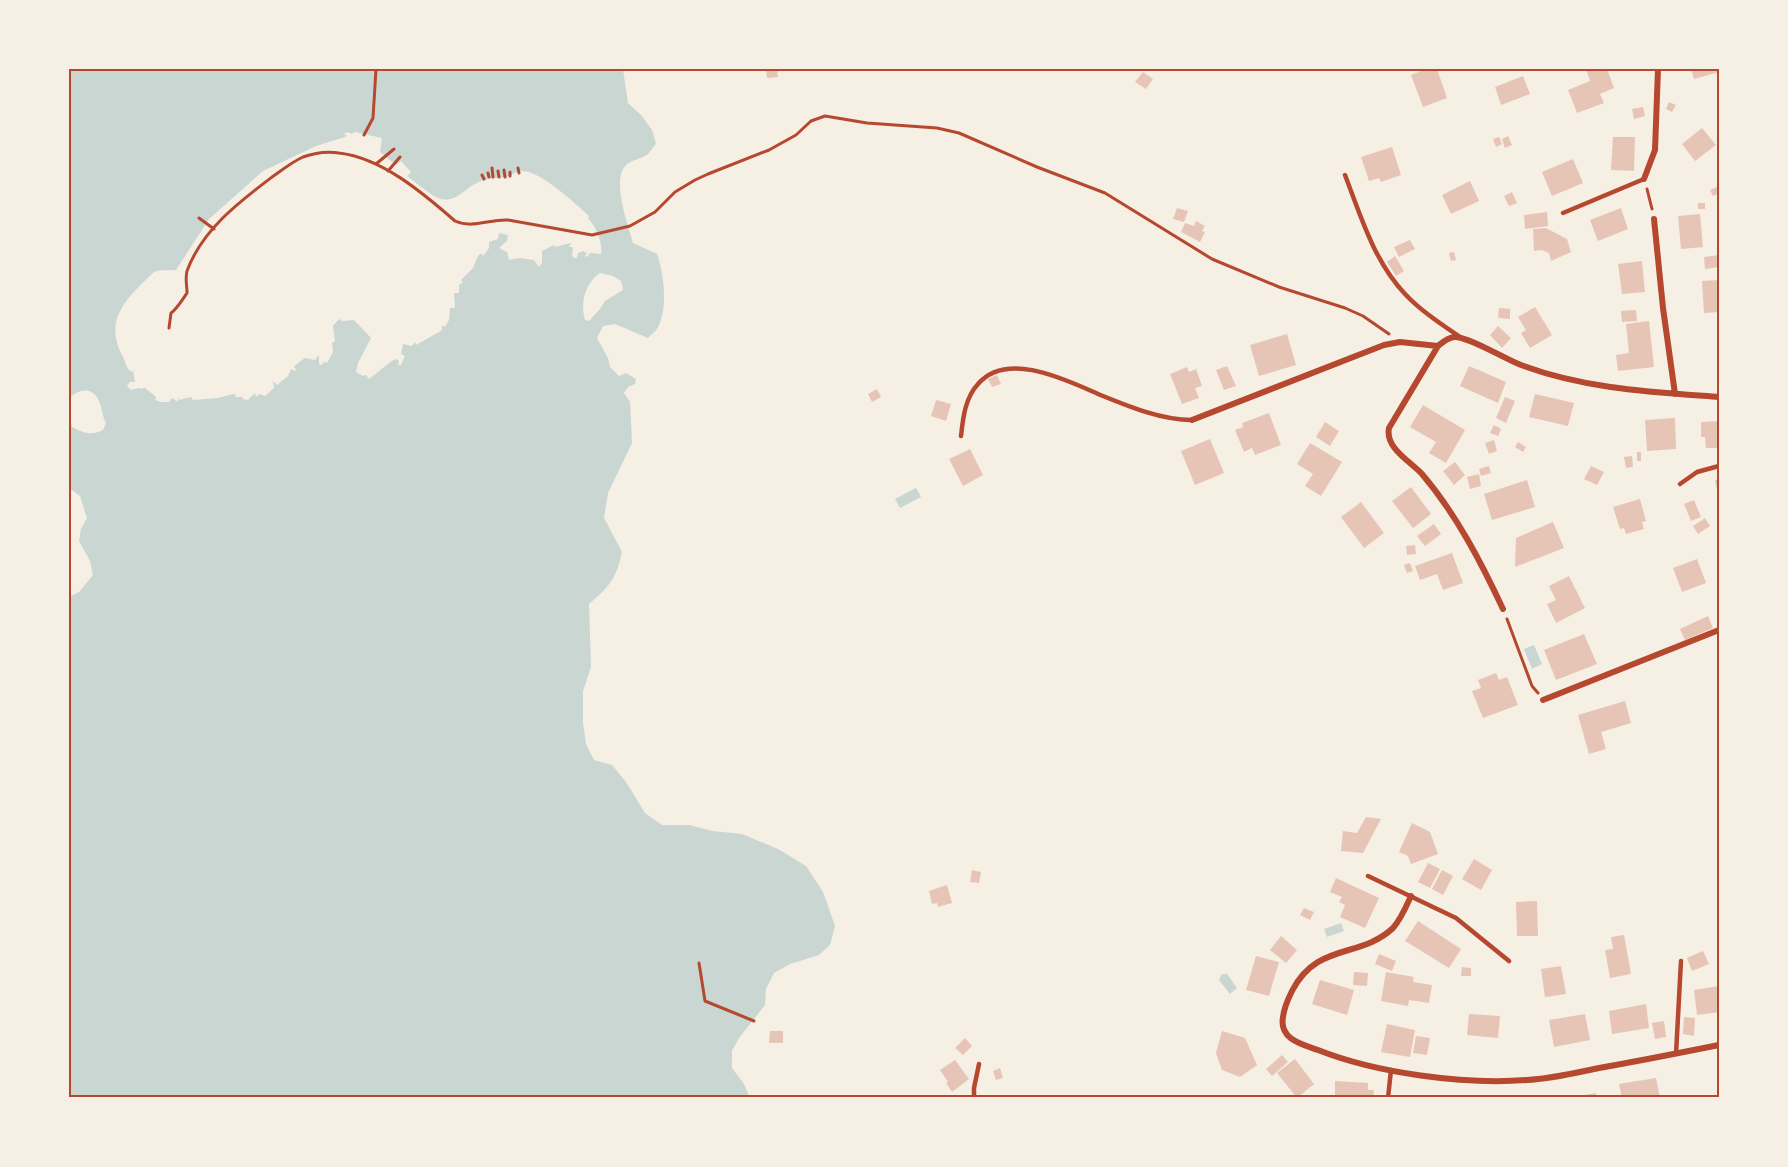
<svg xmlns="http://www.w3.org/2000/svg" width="1788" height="1167" viewBox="0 0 1788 1167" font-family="Montserrat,sans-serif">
<rect width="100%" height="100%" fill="#f6efe4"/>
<path fill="#c9d6d2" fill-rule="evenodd" d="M69,69h554l5,34 13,12 11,15 4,14c-3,3 -6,8 -9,11 -6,4 -16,5 -21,10 -15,14 2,60 7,78l24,11c7,20 11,54 1,73 -2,4 -7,8 -10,11l-33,-14 -12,2 -6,12 11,20 2,9 9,9 7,-3 10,6 -1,5 -7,3 -4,6 6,9 2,41 -24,50 -4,25 18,34c-6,27 -12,34 -33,52l2,63 -8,24v32l3,21 8,16 18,5 14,17 19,31 17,12h27l24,6 29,3 36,15 28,17 17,26 12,34 -5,19 -11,10 -29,9 -16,9 -8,16 -1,16 -26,33 -7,13v17l12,16 6,14h-681v-501l10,-5 14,-17 -3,-14 -11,-20 2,-12 6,-11 -4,-12 -3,-10 -11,-8v-71l3,10c12,6 19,9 31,3l3,-7c-4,-7 -4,-17 -8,-24 -7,-13 -20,-9 -29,-1zM348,132l4,2 3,-2 27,6 -2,14 16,13 5,-4 10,11 -4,4c8,6 26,21 34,23 13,3 20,-6 29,-12 12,-8 20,-9 34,-10 7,-1 12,-6 18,-6 18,-1 55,34 67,45l-1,2c8,9 15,24 13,36l-11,-1 -3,4 -2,-1 2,-3 -4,-2 -5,2 -1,5h-3l-2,-3 1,-8h-4l2,-4 -16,4 -1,-2 -12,6v12l-3,4 -5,-7 -14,-2 -11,2 -2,-8 -8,-4 8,-7 1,-6 -9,-2 -1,6 -9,3v6l-6,8 -2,-3 -3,3 -5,12 -12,12 2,2 -4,3v8h-5l1,15h-5l-1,12 -4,7 -3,-2v5l-3,2 -23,13v-3l-5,4 -8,-2 -2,10 4,2 -4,9h-3l1,-4 -3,-2c-8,3 -18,14 -27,20l-3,-4 -3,1 -7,-4 2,-9 13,-25 -17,-18 -12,1 -3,-2 -6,7 2,15 -3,2 1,9 -6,11 -3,-1 -3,3 -2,-1v-9l-4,5 -10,-2 -11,8 2,4 -1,1 -4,-2 -3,7 -11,9 -4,-4 1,7 -9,8 -5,-2 -4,3 -1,-4 -7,7 -6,-1 1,-2h-8l1,-2 -3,-1 -15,4 -25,2 -2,-3 -12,3 -1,-3v5l-6,-4 -3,4h-8l-6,-2 1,-3 -12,-10 -1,2 -5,-1 -7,2 -4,-4 3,-4h5l-2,-12 -1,2c-6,-3 -6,-9 -9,-15 -21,-38 5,-60 31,-85 7,-3 14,-1 22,-2l33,-51 54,-48 53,-25 29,-9 2,-2 -4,-1zM600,273l13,3 8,5 2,9 -18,11 -5,8 -11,12 -4,-1c-5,-17 0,-37 15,-47z
M916,488l5,9 -21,11 -5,-9z
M1534,645l8,19 -10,5 -8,-20z
M1341,923l3,8 -17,6 -3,-8z
M1222,974h5l10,14 -7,6 -11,-14z"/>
<path fill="#e6c5b7" d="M766,69h11l1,8 -11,1z
M1426,69h11l10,29 -24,9 -12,-32z
M1586,69h21l7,19 -14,6 4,9 -27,10 -9,-23 22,-9z
M1691,69h28v3l-25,7z
M1143,72l10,7 -7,10 -11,-7z
M1523,76l7,18 -29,11 -6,-18z
M1669,102l7,3 -4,7 -6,-3z
M1643,107l2,9 -11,3 -2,-10z
M1702,128l14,17 -21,16 -13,-17z
M1508,136l4,9 -7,3 -3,-9z
M1499,137l3,7 -6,3 -3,-8z
M1613,137h22l-1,34 -23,-1z
M1392,147l9,28 -20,7 -2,-4 -10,3 -8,-24z
M1573,159l10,24 -31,13 -10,-24z
M1470,181l9,20 -28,13 -9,-19z
M1717,187l2,6 -6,3 -3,-6z
M1512,192l5,11 -8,3 -5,-10z
M1698,203h7v6h-7z
M1177,208l11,3 -4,11 -11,-3z
M1621,208l7,21 -30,12 -8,-21z
M1547,212l1,14 -23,3 -1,-14z
M1700,214l3,33 -22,2 -3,-33z
M1196,221l9,5 -3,5 3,1 -5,10 -19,-10 4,-9 9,3z
M1546,228l21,11 4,13 -20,9 -2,-8 -7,-3 -8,1 -1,-22z
M1410,240l5,9 -16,8 -5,-10z
M1454,252l2,8 -5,1 -2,-8z
M1719,255v12l-14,2 -1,-12z
M1395,256l9,15 -8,5 -9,-14z
M1642,261l3,31 -23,2 -4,-30z
M1719,280v32l-15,1 -2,-32z
M1535,307l17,28 -22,13 -9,-15 5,-3 -8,-13z
M1499,308l11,1v10l-12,-1z
M1636,310l1,11 -15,1 -1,-11z
M1649,321l5,46 -36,4 -2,-16 13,-2 -3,-29z
M1498,326l13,12 -9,10 -12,-13z
M1287,334l9,31 -37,11 -9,-31z
M1227,366l9,20 -12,4 -8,-20z
M1469,366l37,16 -8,21 -38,-17z
M1187,367l2,5 7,-3 6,17 -7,2 4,10 -17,6 -12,-30z
M997,375l4,9 -9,3 -4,-8z
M877,389l4,8 -9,5 -4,-8z
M1535,394l39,9 -6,23 -39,-9z
M1505,397l10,4 -9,22 -10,-5z
M936,400l15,4 -5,17 -15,-5z
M1423,405l42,25 -19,33 -17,-10 7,-11 -26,-15z
M1269,413l12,32 -26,10 -3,-7 -8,4 -9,-22 8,-3 -1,-4z
M1675,418l1,31 -29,2 -2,-31z
M1719,421v27h-13l-1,-11h-4v-15z
M1325,422l14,9 -9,15 -14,-9z
M1494,425l7,4 -3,7 -8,-3z
M1210,439l14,34 -29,12 -14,-34z
M1494,440l3,11 -8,3 -4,-11z
M1518,442l8,5 -3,5 -8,-5z
M1310,443l32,19 -21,34 -16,-10 8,-12 -16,-10z
M970,449l13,26 -20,11 -14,-27z
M1637,452h4v9h-4z
M1632,456l1,11 -7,1 -2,-11z
M1455,462l10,13 -11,10 -11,-14z
M1489,466l2,7 -10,3 -2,-7z
M1591,466l13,6 -7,13 -13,-6z
M1479,474l2,12 -11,3 -3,-12z
M1719,479v15h-1l-3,-14z
M1527,480l8,27 -43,13 -8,-26z
M1411,487l20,27 -18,14 -21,-27z
M1640,499l6,22 -4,1 2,7 -18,5 -2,-6 -4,1 -7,-22z
M1694,500l7,17 -10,4 -7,-17z
M1361,502l23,31 -20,15 -23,-31z
M1705,518l5,8 -12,8 -5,-8z
M1553,522l11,26 -49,19 1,-29z
M1434,524l7,10 -16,12 -8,-10z
M1415,545l1,9 -9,1 -1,-9z
M1452,553l11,30 -20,7 -6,-16 -17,6 -5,-14z
M1697,559l9,24 -24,9 -9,-24z
M1410,563l3,8 -6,2 -3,-8z
M1569,576l16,32 -29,15 -9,-19 9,-4 -7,-14z
M1708,616l5,12 -28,12 -5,-11z
M1584,634l13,30 -41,16 -12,-30z
M1496,673l3,7 8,-3 11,28 -35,13 -11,-27 9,-3 -3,-8z
M1625,701l6,22 -30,9 5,17 -17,5 -11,-39z
M1366,817l15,2 -18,34 -22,-2 2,-20 14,2z
M1412,823l18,9 8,22 -27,10 -3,-8 -9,-4z
M1474,859l18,11 -11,20 -19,-11z
M1428,863l12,6 -10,19 -12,-6z
M972,870l9,2 -2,11 -9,-1z
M1442,870l11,6 -10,19 -11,-6z
M1336,878l43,20 -14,30 -25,-11 5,-12 -6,-3 3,-5 -12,-5z
M947,885l5,18 -14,4 -1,-4 -5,1 -3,-13z
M1537,901l1,35h-21l-1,-34z
M1304,908l10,4 -4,8 -10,-5z
M1418,921l43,28 -12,19 -44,-27z
M1624,935l7,39 -21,4 -5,-28 8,-1 -2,-12z
M1281,936l16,14 -11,13 -16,-13z
M1703,951l6,13 -17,7 -5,-13z
M1379,954l17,7 -4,10 -17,-7z
M1256,956l23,6 -10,34 -23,-6z
M1561,966l5,28 -21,3 -4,-28z
M1462,967l9,1v8h-10z
M1354,972l14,1 -1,13 -14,-1z
M1386,972l28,5 -1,5 19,3 -3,18 -20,-3 -1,6 -27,-5z
M1320,980l34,10 -7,25 -35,-11z
M1719,986v26l-22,3 -3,-25z
M1646,1004l3,24 -37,6 -3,-23z
M1469,1014l31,2 -2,22 -31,-3z
M1585,1014l5,26 -36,7 -5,-27z
M1684,1017l11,1 -1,18 -11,-2z
M1664,1021l2,16 -11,2 -3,-16z
M1387,1024l28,6 -5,27 -29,-5z
M770,1031h13v12h-14z
M1222,1031l23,7 12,27 -17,12 -18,-7 -6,-17z
M1416,1036l14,2 -3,17 -14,-2z
M965,1038l7,8 -9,9 -8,-7z
M1282,1055l6,7 -16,14 -6,-7z
M1295,1059l19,25 -17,14 -20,-25z
M955,1060l14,19 -17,13 -6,-9 2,-1 -8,-12z
M1000,1068l3,10 -7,2 -3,-9z
M1656,1078l4,20h-38l-3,-14z
M1335,1081l33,2v7h6l-1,8h-38z
M1596,1093l1,5h-25v-1z"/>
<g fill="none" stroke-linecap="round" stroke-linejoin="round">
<path stroke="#b5482f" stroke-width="3" d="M364,135l9,-17 3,-49
M376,164l18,-15
M492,168l1,9
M518,168l1,5
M504,170l1,7
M388,171l12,-14
M498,171l1,6
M510,172v4
M488,173l1,4
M482,175l2,4
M1647,189l5,20
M199,218l15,11
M169,328l2,-15c5,-3 12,-14 16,-20 0,-8 -2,-14 0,-22 15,-41 52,-69 85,-94 10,-7 20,-15 31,-20 11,-4 24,-6 36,-4 43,5 84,40 116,68 18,8 34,-2 53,-1l84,15 38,-9 25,-14 20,-20 20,-12 13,-6 61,-24 27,-15 15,-14 14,-5 42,7 70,5 22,5 78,34 68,26 107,66 67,28 66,21 18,8 26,18
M1507,619l25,67 6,7
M699,963l6,38 49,20"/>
<path stroke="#b5482f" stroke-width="4.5" d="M1345,175c16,42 29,86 60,119 16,17 36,30 55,43
M1563,213l81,-34
M961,436c2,-18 4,-38 17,-52 30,-35 92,-2 125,12 27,11 59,24 89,24
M1680,484l17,-12 22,-6
M1368,876l88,42 53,43
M1676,1054l5,-93
M974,1098v-10l5,-24
M1388,1098l3,-28"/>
<path stroke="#b5482f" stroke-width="6" d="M1644,179l11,-29 3,-81
M1654,219l9,89 12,86
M1192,420l192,-75 16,-3 38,4
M1503,609c-22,-47 -47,-95 -81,-135 -12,-13 -37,-26 -33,-46l49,-82c5,-4 9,-8 16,-9 14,-1 51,22 67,28 64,24 130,27 198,32
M1543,700l176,-70
M1411,896c-5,11 -10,23 -18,32 -33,31 -76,14 -101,63 -4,8 -8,17 -9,26 -4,22 18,27 35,33 58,23 146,35 209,30 24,-1 48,-7 72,-12 40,-7 80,-15 120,-23"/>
</g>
<rect width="1788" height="1167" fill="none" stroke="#f6efe4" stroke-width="141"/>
<rect x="70" y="70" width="1648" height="1026" fill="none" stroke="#b5482f" stroke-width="2"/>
</svg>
